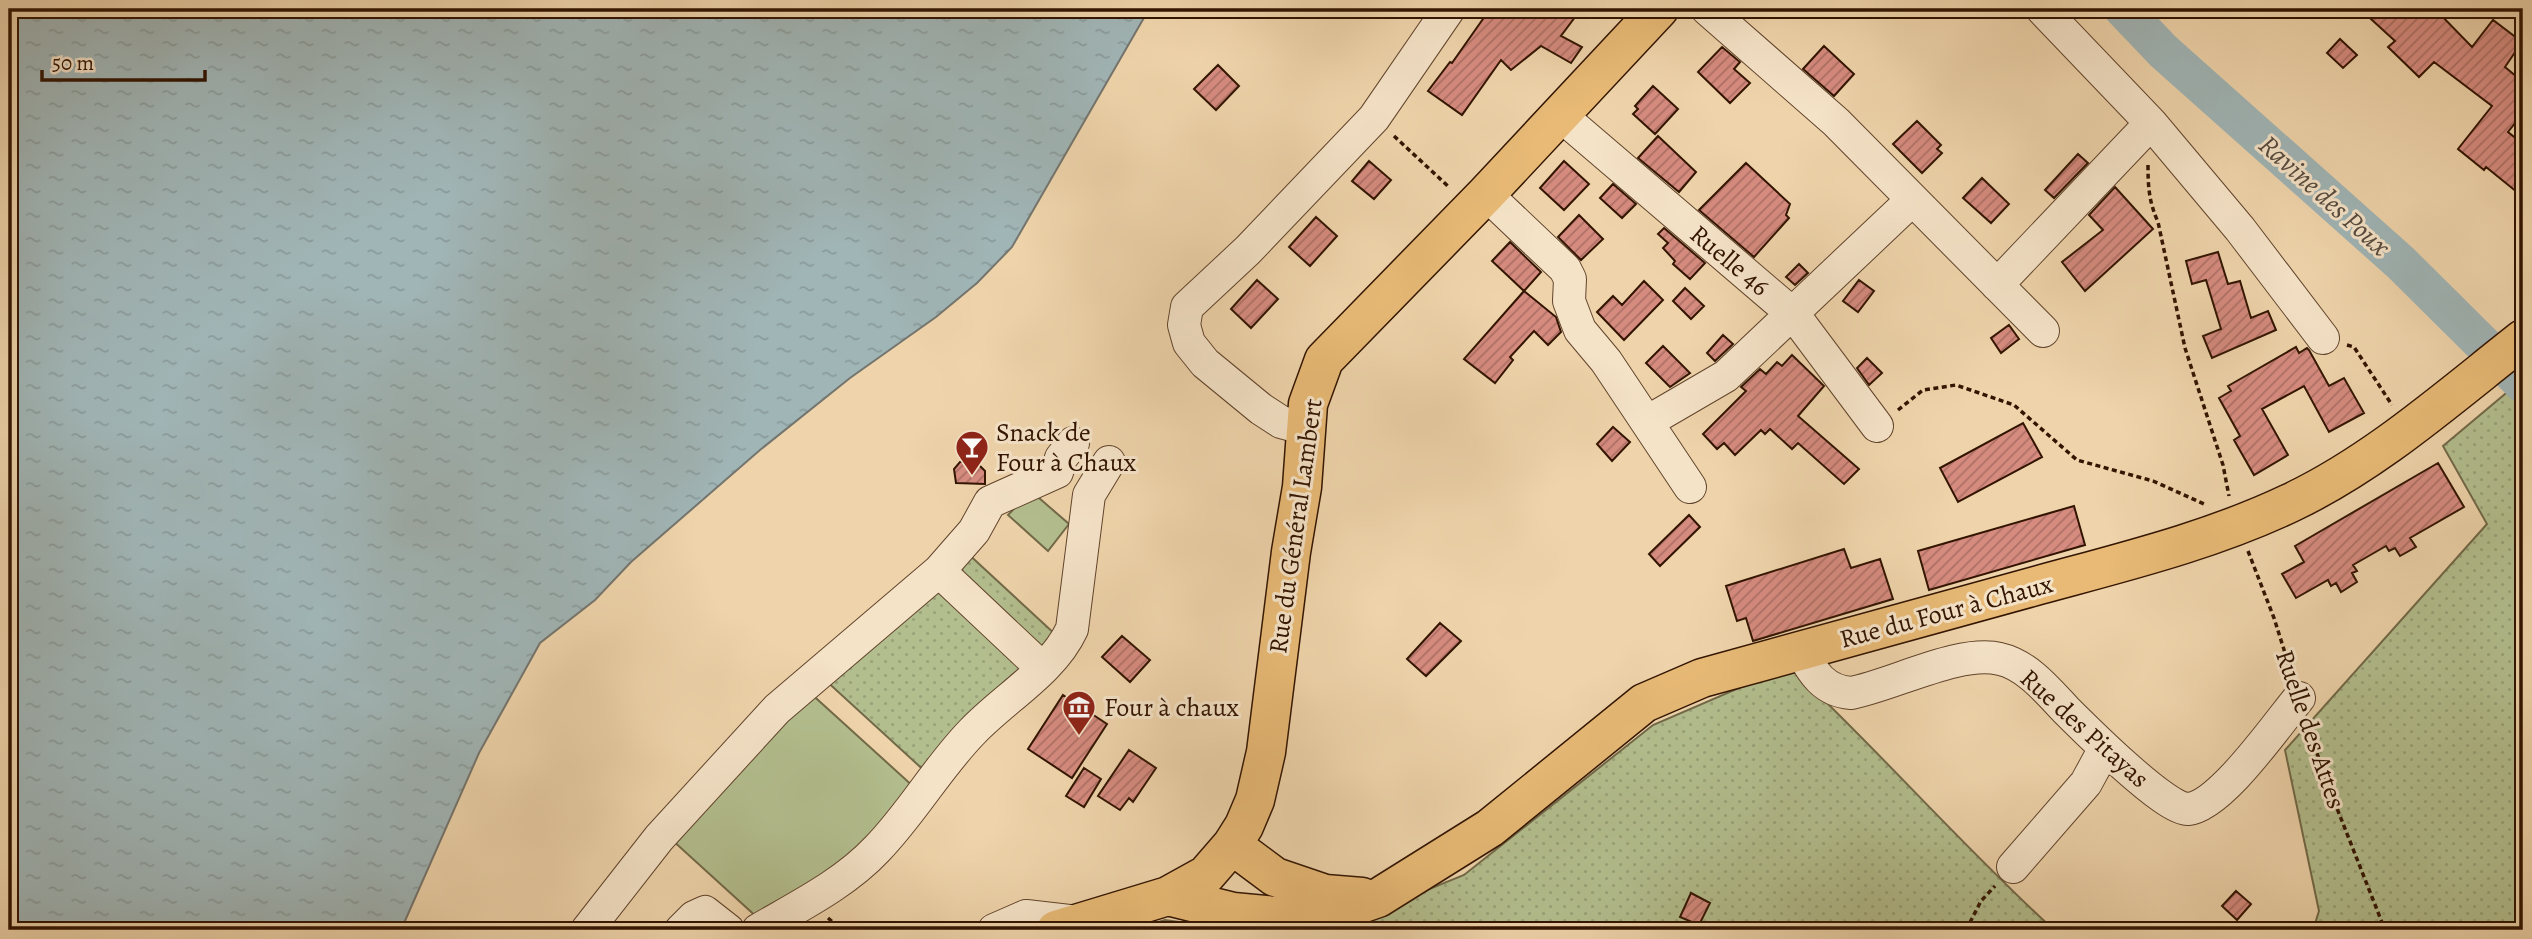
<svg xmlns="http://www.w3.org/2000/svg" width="2532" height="939" viewBox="0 0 2532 939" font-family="Alegreya,serif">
<defs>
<pattern id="green-dots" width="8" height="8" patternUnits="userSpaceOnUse" patternTransform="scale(1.75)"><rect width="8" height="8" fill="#b3be8e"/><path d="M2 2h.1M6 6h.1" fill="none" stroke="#9aa279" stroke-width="1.8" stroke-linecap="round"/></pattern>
<pattern id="water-ripples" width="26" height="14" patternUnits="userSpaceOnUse" patternTransform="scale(1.75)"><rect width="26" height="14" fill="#a0b5b6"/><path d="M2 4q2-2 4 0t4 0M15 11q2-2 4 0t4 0" fill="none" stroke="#8a9b9b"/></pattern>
<pattern id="building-hatch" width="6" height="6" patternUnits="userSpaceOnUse" patternTransform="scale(1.75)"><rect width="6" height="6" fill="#d68b7f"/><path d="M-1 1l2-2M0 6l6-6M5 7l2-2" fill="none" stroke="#ae7066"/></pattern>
</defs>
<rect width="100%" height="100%" fill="#efd4ab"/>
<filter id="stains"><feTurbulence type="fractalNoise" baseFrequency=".00286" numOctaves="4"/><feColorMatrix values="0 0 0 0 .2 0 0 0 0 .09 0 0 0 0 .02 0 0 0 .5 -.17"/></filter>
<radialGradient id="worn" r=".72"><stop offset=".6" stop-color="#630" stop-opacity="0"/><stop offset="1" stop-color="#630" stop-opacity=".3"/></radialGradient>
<path fill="url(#green-dots)" stroke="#726948" stroke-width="2" d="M2523,379v551h-210l6,-19 -34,-161 202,-226 -44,-78z
M951,538l105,97 -127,140 -106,-97z
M1795,672c89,84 169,176 259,258h-725l135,-55 189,-150 116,-50z
M1165,920l71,10h-104z"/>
<path fill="#b3be8e" stroke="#726948" stroke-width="2" d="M1031,491l38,33 -21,27 -40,-36z
M807,690l108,98 -129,142h-15l-100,-91z"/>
<path fill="url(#water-ripples)" stroke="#74756e" stroke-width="2" d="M9,9h1140l-137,238 -35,36 -41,34 -86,61 -90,72 -129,112 -36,38 -55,43 -61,110 -78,177h-392z"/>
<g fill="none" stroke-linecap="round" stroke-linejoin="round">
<path stroke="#a0b5b6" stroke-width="38" d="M2123,9l40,42 238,212 122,121"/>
</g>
<path fill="url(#building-hatch)" stroke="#321401" stroke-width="2" d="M1490,9h91l-20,27 21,11 -11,16 -30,-17 -30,24 -10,-10 -39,55 -34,-24 22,-29 2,1z
M2360,9h75l37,38 21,-27 29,22 -17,25 18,15v31l-15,19 15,12v53l-37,-30 -2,3 -26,-21 34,-43 -58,-44 -15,15 -31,-30 7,-6z
M2340,39l17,16 -14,13 -16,-15z
M1824,46l30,28 -20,22 -31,-27z
M1722,47l18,15 -6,7 16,14 -20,20 -32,-31z
M1218,65l21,21 -23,24 -22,-21z
M1653,86l25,23 -23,25 -22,-20 5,-5 -3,-3z
M1917,121l24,24 -4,4 5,4 -20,20 -29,-29z
M1658,136l38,36 -17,20 -41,-34z
M2078,154l10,9 -34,35 -9,-8z
M1369,161l22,19 -17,19 -22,-18z
M1564,161l25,23 -25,26 -24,-22z
M1746,163l44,41 -4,11 3,3 -35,39 -55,-47z
M1982,178l27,26 -18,19 -28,-25z
M1613,184l23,20 -14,14 -22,-20z
M2115,187l38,42 -68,62 -23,-29 41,-32 -14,-15z
M1579,215l24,24 -22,21 -23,-23z
M1316,217l21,19 -27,30 -21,-19z
M1664,228l41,35 -15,16 -17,-15 2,-3 -12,-13 5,-5 -10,-9z
M1510,242l31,30 -17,19 -32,-30z
M2218,252l10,32 12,-3 11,37 17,-7 8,19 -64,28 -9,-22 18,-7 -15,-49 -14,4 -6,-23z
M1799,264l9,9 -13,12 -9,-8z
M1257,280l21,19 -27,29 -20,-19z
M1859,280l15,11 -16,21 -15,-11z
M1644,281l19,19 -39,40 -27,-28 16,-16 9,9z
M1685,288l19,18 -13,13 -18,-18z
M1524,291l32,26 5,15 -13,13 -14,-14 -24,26 3,3 -18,23 -31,-24z
M2009,325l10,14 -18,14 -10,-15z
M1723,335l10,9 -18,17 -8,-8z
M1663,346l27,27 -20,14 -24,-24z
M2296,347l3,6 8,-5 2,2 20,36 15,-8 20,35 -35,19 -25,-46 -42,23 26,46 -34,20 -20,-35 6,-4 -21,-38 12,-7 -3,-5z
M1792,355l32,31 -26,30 61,53 -15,15 -46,-41 -6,6 -22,-20 -5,5 -4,-4 -26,25 -11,-12 -7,6 -14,-15 43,-43 -5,-4 19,-18 6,5 11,-12 5,4z
M1867,358l15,15 -13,12 -12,-17z
M2023,423l19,34 -84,45 -18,-34z
M1613,427l17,15 -18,19 -15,-17z
M960,462h16l9,9v13l-29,-1 -2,-14z
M2438,463l26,44 -54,31 6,9 -16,9 -5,-8 -6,3 -3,-5 -33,19 4,6 -5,2 5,9 -16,10 -5,-9 -5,3 -3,-6 -32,18 -14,-24 22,-12 -9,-16z
M2074,506l11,39 -156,45 -11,-39z
M1689,515l11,12 -40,39 -11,-12z
M1844,549l7,19 29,-9 13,40 -140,42 -7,-23 -9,3 -11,-35z
M1440,623l21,18 -35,35 -19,-17z
M1122,636l28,24 -20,22 -28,-25z
M1063,695l44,29 -35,54 -44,-29z
M1129,750l27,18 -23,34 -4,-4 -9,12 -22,-14z
M1084,768l17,11 -17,28 -18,-11z
M2236,891l15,13 -14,16 -15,-14z
M1691,893l19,10 -11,22 -19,-8z"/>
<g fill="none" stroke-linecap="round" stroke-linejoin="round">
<defs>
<path id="minor" d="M1707,9l129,113 207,209
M2042,9l109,114 89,106 83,109
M1560,115l234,200 83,111
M1486,194l79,75 5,10 -1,22 11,29 26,31 84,126
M1997,285l154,-162
M1647,422l79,-46 186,-176
M1307,429l-26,-7 -20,-13 -56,-46 -16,-20 -5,-18 3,-18 61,-57 126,-132 75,-109
M939,571l103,97
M1801,651c12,22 23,40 50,42 42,-8 109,-44 149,-34 27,6 48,32 66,51 18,18 101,101 122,99 33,-3 89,-85 111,-111
M2013,867l73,-84 19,-35
M587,930l72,-92 118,-129 162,-138 35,-40 16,-29 67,-30 4,-14 12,-15
M681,930l13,-13 11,-5 23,18
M758,930c41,-24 86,-46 119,-81 35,-36 60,-81 95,-117 32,-34 80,-60 100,-103l17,-134 20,-33
M994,930l32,-14 52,6"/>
<path id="major" d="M1232,845l43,32 50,17 37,3
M1168,896l65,16 53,5 40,-1 52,-18 112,-70 154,-125 58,-25c112,-31 225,-62 337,-93 84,-23 171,-44 251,-82 85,-40 159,-106 233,-164
M1056,930l112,-34 38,-21 26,-30 12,-19 11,-26 11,-48 25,-200 11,-65 6,-83 16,-44 162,-166 173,-185"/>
</defs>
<use href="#minor" stroke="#61442c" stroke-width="34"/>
<use href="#major" stroke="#321401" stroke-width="41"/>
<path stroke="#321401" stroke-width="3.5" stroke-dasharray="5 3.5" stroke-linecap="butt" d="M1394,136l56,52
M2148,165c0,22 1,37 10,57l27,126 38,117 6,31
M2347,345l7,2 38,58
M1898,410l25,-20 33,-5 58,20 63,55 76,21 51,23
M2248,551l26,67 18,57
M2309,729l18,54 58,147
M828,918l14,12
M1966,930l15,-29 14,-15"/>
<use href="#minor" stroke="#f5e3c8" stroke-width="32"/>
<use href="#major" stroke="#e8ba76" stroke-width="38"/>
</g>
<defs>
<symbol id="bar-pin" viewBox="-11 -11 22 30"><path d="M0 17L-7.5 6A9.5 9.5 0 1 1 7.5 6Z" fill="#8f2418" stroke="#f5e3c8"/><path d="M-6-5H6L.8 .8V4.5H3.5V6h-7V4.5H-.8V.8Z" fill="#fff"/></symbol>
<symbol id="museum-pin" viewBox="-11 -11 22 30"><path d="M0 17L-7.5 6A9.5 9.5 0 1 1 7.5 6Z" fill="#8f2418" stroke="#f5e3c8"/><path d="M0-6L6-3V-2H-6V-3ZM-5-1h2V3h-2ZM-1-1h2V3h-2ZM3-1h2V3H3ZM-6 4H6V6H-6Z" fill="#fff"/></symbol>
</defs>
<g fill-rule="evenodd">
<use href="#bar-pin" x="953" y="428" width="38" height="52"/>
<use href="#museum-pin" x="1060" y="688" width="38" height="52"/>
</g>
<g text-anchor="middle" stroke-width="6" stroke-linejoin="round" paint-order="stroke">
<g font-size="26" fill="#321401" stroke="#f5e3c8">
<text transform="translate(1730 260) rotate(40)" y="9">Ruelle 46</text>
<text transform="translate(1295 526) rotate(-82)" y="9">Rue du Général Lambert</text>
<text transform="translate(1946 611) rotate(-15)" y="9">Rue du Four à Chaux</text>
<text transform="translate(2085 728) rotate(42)" y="9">Rue des Pitayas</text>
<text transform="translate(2311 729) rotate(71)" y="9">Ruelle des Attes</text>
</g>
<g font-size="26" fill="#321401" stroke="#f5e3c8" text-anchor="start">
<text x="996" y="441">Snack de<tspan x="996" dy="30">Four à Chaux</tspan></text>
<text x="1104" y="716">Four à chaux</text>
</g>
<g font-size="28" font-style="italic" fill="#584c40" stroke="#f5e3c8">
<text transform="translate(2325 195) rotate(42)" y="10">Ravine des Poux</text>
</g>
</g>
<rect width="2532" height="939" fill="none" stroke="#efd4ab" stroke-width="35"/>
<rect x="10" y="10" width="2511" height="918" fill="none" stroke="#321401" stroke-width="3.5"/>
<rect x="18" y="18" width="2497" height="904" fill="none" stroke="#321401" stroke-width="2"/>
<path d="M42 70v10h163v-10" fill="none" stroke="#321401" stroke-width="3.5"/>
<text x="52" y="70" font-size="21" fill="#321401" stroke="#f5e3c8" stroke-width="5" paint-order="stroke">50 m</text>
<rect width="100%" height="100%" filter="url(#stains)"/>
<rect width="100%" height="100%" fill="url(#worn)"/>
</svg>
